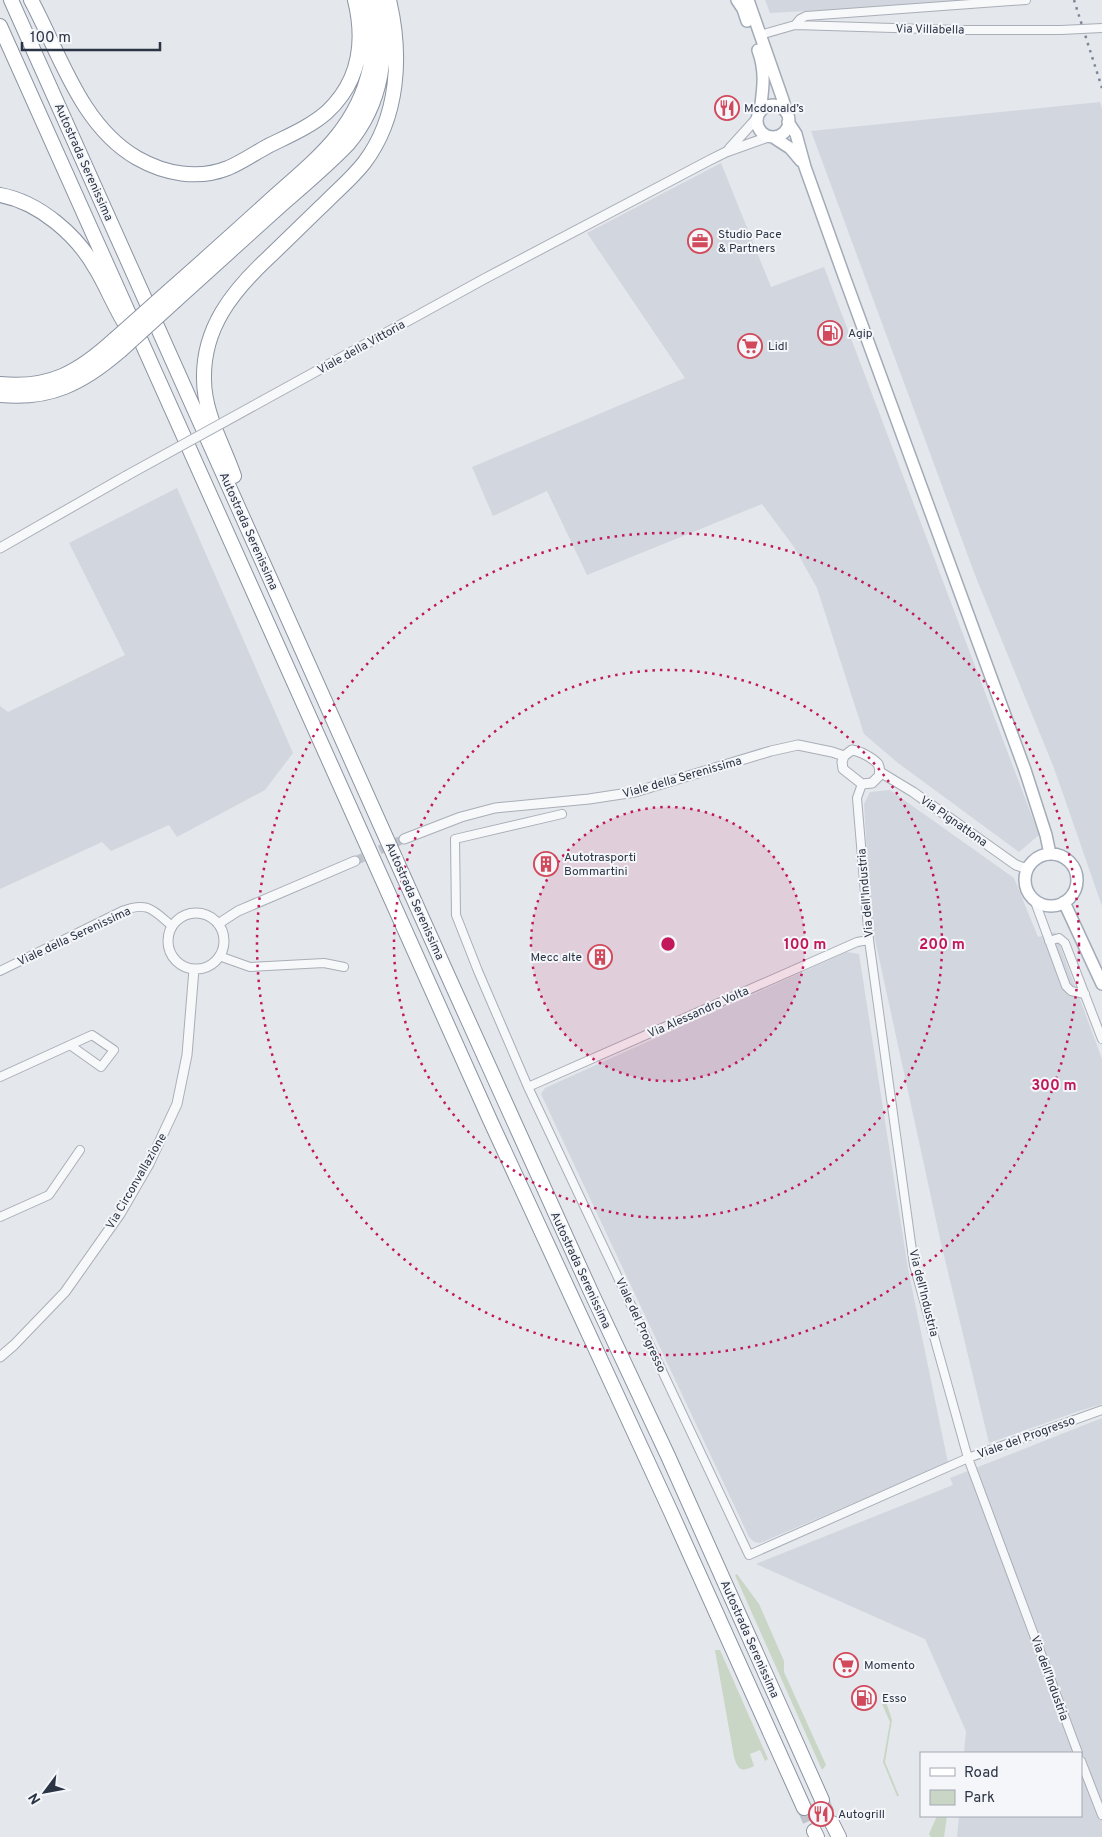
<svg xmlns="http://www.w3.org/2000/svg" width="1102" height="1837" viewBox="0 0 1102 1837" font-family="Overpass,sans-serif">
<rect width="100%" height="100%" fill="#e4e7ec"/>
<path fill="#d2d6de" d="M765,0h255l-250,13z
M1100,102l2,7v797l-48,-138 -79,-193 -164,-444z
M721,163l50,124 53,-20 215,568 -20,17 -121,-89 -34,-29 -47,-146 -23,-41 -32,-43 -175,71 -40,-84 -54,25 -21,-49 213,-89 -98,-145z
M177,488l116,265 -28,37 -88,47 -8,-12 -58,26 -9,-9 -102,47v-183l8,6 117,-57 -56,-112z
M890,790l124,88 24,59 17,-5 47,127v345l-26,8 -87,31 -48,-200 -70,-322 -7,-117 6,-12z
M847,952l12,2 49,315 40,194 -188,80 -6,-1 -5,-5 -208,-443 4,-6z
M1102,1418v419h-145l2,-21h122v-63h-117l2,-22 -41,-92 -169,-75 197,-79 -3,-7z"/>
<path fill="#c9d6c5" d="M737,1574l22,30 25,57v11l42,93 -4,5 -87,-195z
M715,1650h5l48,109 -3,2 -5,-11 -10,4 4,12c-12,6 -16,5 -20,-9z
M886,1702l6,18 -7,42 14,34h-2l-14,-34 7,-40 -8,-18z
M937,1816h10l-3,21h-13l-2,-3z"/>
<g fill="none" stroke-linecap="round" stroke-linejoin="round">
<path stroke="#bfc3cb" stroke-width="9" stroke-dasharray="9 4.5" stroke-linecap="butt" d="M355,861l49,-22"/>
<path stroke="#bfc3cb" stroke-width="14" stroke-dasharray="14 7" stroke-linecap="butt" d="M822,1800l10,23
M804,1808l10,23"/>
<defs>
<path id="minor" d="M795,25l5,-6 6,-3 220,-16
M760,35l35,-10 164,5h102
M862,784l-5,14 12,142 45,325 54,193 110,295
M562,814l-107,25 1,76 22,56 50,116 221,468 219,-97 134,-48
M1034,899l32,87 5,5 14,3
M1049,941l10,-3 6,5 37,96
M219,956l31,11 74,-4 20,4
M0,971l122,-60c26,-10 31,-1 50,15
M0,1077l92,-42 22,15 -13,17 -31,-22
M528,1087l329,-145 12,-2
M0,1217l49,-22 31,-45
M1081,1761l21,54"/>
<path id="tertiary" d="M729,149l28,-31
M264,400l220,-121 224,-118 18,-9 42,-15
M0,548l126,-72
M852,750c8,1 21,8 26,14 2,4 2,8 1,12l-7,7 -10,1 -19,-15 -1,-7 2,-6z
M880,772l33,20 103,73 11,4
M404,839l57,-22 34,-9 94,-9 46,-7 136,-41 27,-6 34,7 12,4
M168 941a28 28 0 1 1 56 0a28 28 0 1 1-56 0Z
M218,924l20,-13 117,-50
M0,1357l14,-12 51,-53 55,-78 29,-50 28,-60 10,-49 7,-86"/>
<path id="primary" d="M737,0l6,9 4,12
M748,0l35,100 3,12
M758,50c8,22 5,39 2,62
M757 121a16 16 0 1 1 32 0a16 16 0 1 1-32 0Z
M788,122l8,12 9,33 39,109 181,494 21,65 4,19
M773,137l17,11 11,13
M1025 880a26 26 0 1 1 52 0a26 26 0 1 1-52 0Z
M1064,902l38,82"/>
<path id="motorway" d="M11,0l433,967 147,325 77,164 154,344
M31,0c29,54 50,126 106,158 28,16 61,22 91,10 14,-6 27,-15 40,-22 20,-10 42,-19 59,-34 33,-31 38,-71 28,-112
M0,26l490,1094 180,390 134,298
M0,195c39,7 77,40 96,74 12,20 20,42 33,61
M170,290c32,-28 64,-57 96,-86 46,-42 90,-72 104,-136 4,-23 3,-46 -4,-68
M175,301c35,-32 70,-63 105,-95 23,-20 47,-40 68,-62 34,-40 42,-94 30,-144
M0,384c50,5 79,-12 115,-45
M0,395c50,5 83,-12 120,-44
M234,476c-11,-32 -30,-62 -30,-97 -1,-51 28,-87 63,-120 20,-19 40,-39 60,-58 12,-12 26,-24 37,-38 35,-46 38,-108 25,-163
M832,1823l7,14
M814,1831l3,6"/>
</defs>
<use href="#minor" stroke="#a9aeb7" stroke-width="10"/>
<use href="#tertiary" stroke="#a9aeb7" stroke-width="11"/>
<use href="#primary" stroke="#a3abb8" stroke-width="14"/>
<use href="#motorway" stroke="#8b94a3" stroke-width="16"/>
<use href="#minor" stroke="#f7f8fa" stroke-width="8"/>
<use href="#tertiary" stroke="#f7f8fa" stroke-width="9"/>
<use href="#primary" stroke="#fff" stroke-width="11"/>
<use href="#motorway" stroke="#fff" stroke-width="14"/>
<path stroke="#7d8696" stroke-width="2.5" stroke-dasharray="2.5 5" stroke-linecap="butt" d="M1074,0l28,88"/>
<defs>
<path id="minor-bridge" d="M1061,30l41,-2"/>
<path id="tertiary-bridge" d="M126,476l138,-76"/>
<path id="motorway-bridge" d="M115,339l55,-49
M120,351l55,-50"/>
</defs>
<use href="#minor-bridge" stroke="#a9aeb7" stroke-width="10" stroke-linecap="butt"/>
<use href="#tertiary-bridge" stroke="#a9aeb7" stroke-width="11" stroke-linecap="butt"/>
<use href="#motorway-bridge" stroke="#8b94a3" stroke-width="16" stroke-linecap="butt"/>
<use href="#minor-bridge" stroke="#f7f8fa" stroke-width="8"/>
<use href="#tertiary-bridge" stroke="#f7f8fa" stroke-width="9"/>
<use href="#motorway-bridge" stroke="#fff" stroke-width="14"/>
</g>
<circle cx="668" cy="944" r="137" fill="#c2185b" fill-opacity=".12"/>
<g fill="none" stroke="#c2185b" stroke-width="2.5" stroke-dasharray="2.5 5">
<circle cx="668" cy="944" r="137"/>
<circle cx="668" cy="944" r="274"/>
<circle cx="668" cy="944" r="411"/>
</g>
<defs>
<symbol id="restaurant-ring" viewBox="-11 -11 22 22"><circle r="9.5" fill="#f4f6f9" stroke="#d1495b" stroke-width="1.5"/><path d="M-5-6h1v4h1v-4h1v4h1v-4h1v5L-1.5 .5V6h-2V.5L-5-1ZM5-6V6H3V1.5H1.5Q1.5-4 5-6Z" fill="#d1495b"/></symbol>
<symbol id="office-ring" viewBox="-11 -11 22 22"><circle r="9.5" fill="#f4f6f9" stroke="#d1495b" stroke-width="1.5"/><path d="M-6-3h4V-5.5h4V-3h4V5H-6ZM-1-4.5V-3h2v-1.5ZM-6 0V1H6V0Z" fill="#d1495b"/></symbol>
<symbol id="fuel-ring" viewBox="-11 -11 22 22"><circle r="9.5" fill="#f4f6f9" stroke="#d1495b" stroke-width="1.5"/><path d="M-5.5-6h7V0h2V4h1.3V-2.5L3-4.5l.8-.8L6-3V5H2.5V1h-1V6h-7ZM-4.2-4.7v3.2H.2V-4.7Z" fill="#d1495b"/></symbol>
<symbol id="supermarket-ring" viewBox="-11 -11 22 22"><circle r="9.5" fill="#f4f6f9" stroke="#d1495b" stroke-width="1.5"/><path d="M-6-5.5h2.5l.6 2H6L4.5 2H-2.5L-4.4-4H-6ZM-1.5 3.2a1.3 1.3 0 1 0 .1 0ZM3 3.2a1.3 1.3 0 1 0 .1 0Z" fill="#d1495b"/></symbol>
<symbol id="building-ring" viewBox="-11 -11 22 22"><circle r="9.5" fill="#f4f6f9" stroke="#d1495b" stroke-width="1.5"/><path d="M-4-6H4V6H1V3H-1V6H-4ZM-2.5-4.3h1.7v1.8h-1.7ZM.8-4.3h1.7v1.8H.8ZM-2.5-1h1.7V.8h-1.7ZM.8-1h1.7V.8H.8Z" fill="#d1495b"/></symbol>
</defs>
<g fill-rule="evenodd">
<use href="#restaurant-ring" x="713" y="94" width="28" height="28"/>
<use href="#office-ring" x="686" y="227" width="28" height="28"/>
<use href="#fuel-ring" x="816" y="319" width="28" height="28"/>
<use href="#supermarket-ring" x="736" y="332" width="28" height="28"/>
<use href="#building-ring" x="532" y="850" width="28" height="28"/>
<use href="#building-ring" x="586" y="943" width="28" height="28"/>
<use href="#supermarket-ring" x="832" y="1651" width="28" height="28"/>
<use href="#fuel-ring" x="850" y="1684" width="28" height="28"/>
<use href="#restaurant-ring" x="807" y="1800" width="28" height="28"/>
</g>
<g text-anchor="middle" stroke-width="4" stroke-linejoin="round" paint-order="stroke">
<g font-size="12" fill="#2b3445" stroke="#f4f6f9">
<text transform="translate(930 29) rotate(1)" y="4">Via Villabella</text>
<text transform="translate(84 162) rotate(66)" y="4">Autostrada Serenissima</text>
<text transform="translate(361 347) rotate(-29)" y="4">Viale della Vittoria</text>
<text transform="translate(249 531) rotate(66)" y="4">Autostrada Serenissima</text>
<text transform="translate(682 777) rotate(-16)" y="4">Viale della Serenissima</text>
<text transform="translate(954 821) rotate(35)" y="4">Via Pignattona</text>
<text transform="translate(865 893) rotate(-95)" y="4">Via dell'Industria</text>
<text transform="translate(415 901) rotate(66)" y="4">Autostrada Serenissima</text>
<text transform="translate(74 936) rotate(-25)" y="4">Viale della Serenissima</text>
<text transform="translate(698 1012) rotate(-24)" y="4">Via Alessandro Volta</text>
<text transform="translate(136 1181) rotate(-60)" y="4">Via Circonvallazione</text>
<text transform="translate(581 1270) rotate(65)" y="4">Autostrada Serenissima</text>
<text transform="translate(924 1293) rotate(76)" y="4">Via dell'Industria</text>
<text transform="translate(641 1325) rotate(65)" y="4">Viale del Progresso</text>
<text transform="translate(1026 1437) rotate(-20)" y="4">Viale del Progresso</text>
<text transform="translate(750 1639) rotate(66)" y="4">Autostrada Serenissima</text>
<text transform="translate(1050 1678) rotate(70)" y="4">Via dell'Industria</text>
</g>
<g font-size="12" fill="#2b3445" stroke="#f4f6f9" text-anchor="start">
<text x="744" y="112">Mcdonald’s</text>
<text x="718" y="238">Studio Pace<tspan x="718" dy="14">&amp; Partners</tspan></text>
<text x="848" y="337">Agip</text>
<text x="768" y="350">Lidl</text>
<text x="564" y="861">Autotrasporti<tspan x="564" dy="14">Bommartini</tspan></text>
<text x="582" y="961" text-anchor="end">Mecc alte</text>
<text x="864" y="1669">Momento</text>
<text x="882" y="1702">Esso</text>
<text x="838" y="1818">Autogrill</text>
</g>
</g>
<circle cx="668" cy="944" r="8" fill="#c2185b" stroke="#f4f6f9" stroke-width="2.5"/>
<g font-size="15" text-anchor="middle" font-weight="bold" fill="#c2185b" stroke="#f4f6f9" stroke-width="4" stroke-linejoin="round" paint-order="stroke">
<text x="805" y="949">100 m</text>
<text x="942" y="949">200 m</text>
<text x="1054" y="1090">300 m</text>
</g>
<rect x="920" y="1752" width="162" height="65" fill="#f4f6f9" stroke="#a4a8b1"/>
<rect x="930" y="1768" width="25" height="8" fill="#ffffff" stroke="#a4a8b1"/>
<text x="964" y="1777" font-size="15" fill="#2b3445">Road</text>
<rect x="930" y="1790" width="25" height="15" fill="#c9d6c5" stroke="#a4a8b1"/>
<text x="964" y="1802" font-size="15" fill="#2b3445">Park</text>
<g transform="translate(45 1792) rotate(238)" stroke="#f4f6f9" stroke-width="4" paint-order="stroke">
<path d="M0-4L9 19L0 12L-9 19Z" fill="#2b3445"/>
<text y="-8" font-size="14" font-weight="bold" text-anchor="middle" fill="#2b3445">N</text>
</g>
<path d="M22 42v8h138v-8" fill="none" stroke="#2b3445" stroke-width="2.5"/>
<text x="30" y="42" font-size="15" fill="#2b3445" stroke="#f4f6f9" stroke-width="4" paint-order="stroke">100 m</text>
</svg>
